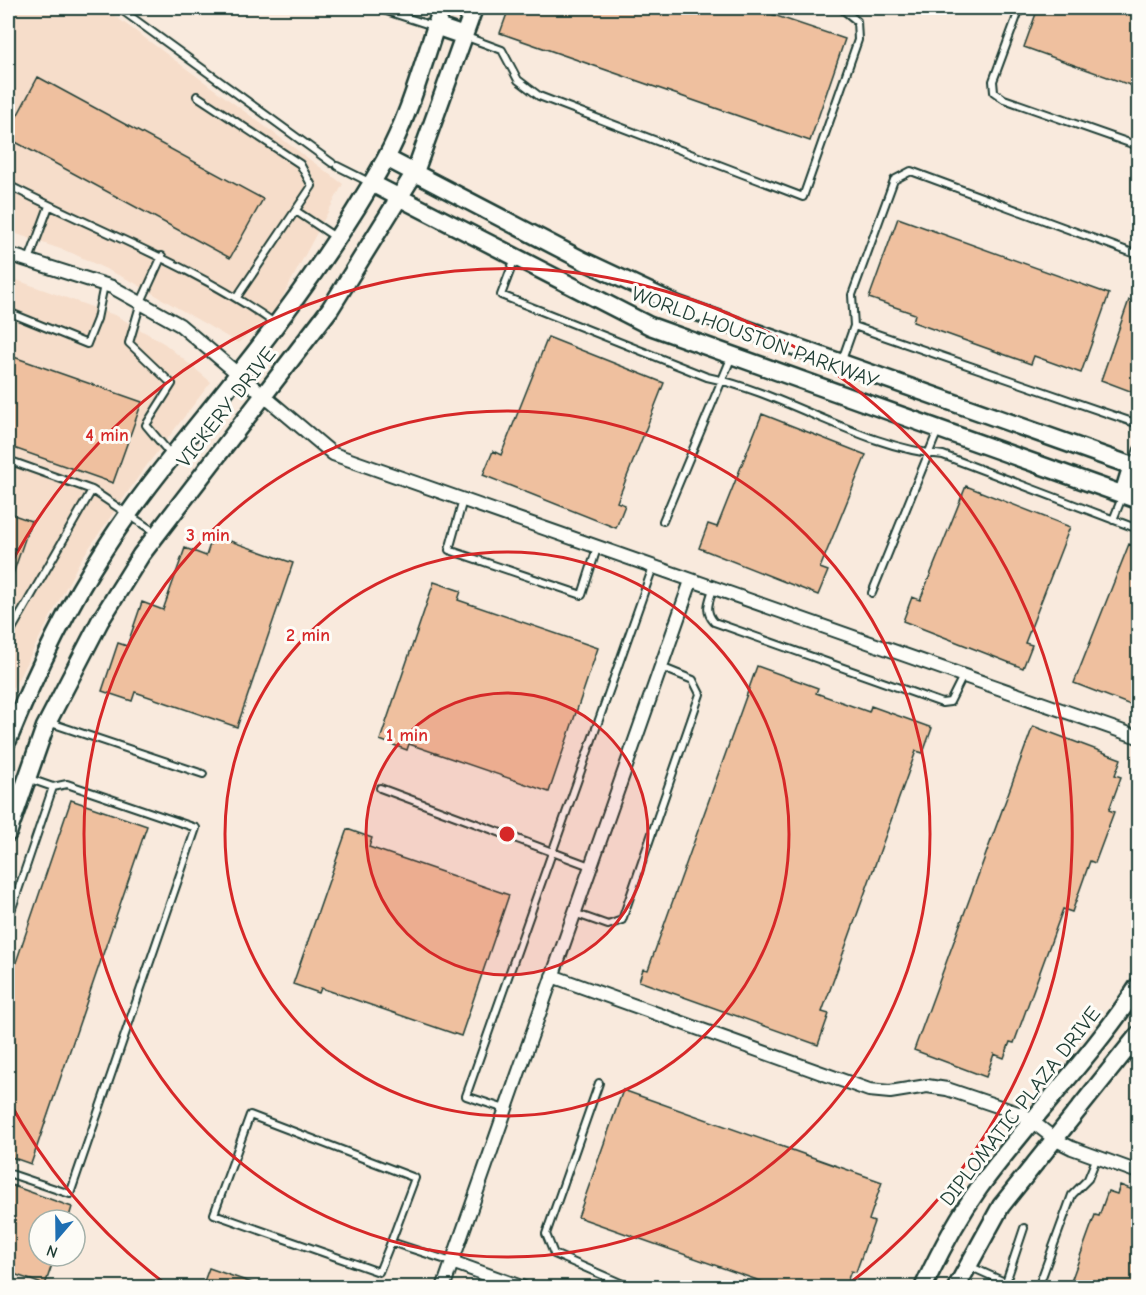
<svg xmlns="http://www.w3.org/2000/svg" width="1146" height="1295" viewBox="0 0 1146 1295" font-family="'Comic Neue',sans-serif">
<rect width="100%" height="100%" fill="#f9eadd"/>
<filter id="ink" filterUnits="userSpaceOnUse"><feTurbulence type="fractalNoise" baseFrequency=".0167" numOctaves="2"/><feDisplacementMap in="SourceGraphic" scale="12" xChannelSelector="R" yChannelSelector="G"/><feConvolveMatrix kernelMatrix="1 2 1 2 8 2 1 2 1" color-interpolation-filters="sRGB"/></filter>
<g filter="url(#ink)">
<path fill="#f6ddca" d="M8,8h96l239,176 -68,127 -37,32 -105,-61 -61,-29 -64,-22z
M8,277l109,39 48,28 46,38 -70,91 -61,88 -72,137z"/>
<path fill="#efc09f" stroke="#1f3d34" stroke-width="1.5" d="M509,8h244l92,31 -35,102 -310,-108z
M1038,8h100v80l-114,-41z
M38,77l225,122 -33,59 -222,-120v-5z
M898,218l211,76 -28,79 -47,-17 -3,8 -118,-42 2,-8 -46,-16z
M1129,300l9,3v91l-37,-14z
M548,337l116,46 -47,119 8,3 -9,23 -133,-53 10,-24 8,4z
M8,355l134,47 -29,81 -105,-37z
M762,414l104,41 -46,113 8,3 -10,24 -119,-47 9,-24 9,3z
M966,486l104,41 -45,116 7,2 -9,23 -120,-47 9,-24 8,3z
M8,513l23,8 -22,65h-1z
M213,535l80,28 -56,164 -102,-35 -3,9 -30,-10 16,-48 9,3 15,-44 21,8 22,-62 21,8z
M1129,544l9,4v160l-64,-25z
M434,582l27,9 -3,9 140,48 -49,144 -140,-48 -2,6 -27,-10z
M757,666l61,22 -2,5 53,19 2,-6 61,22 -9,25 -7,-2 -94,261 7,2 -11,31 -179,-64 4,-12 5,1z
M1033,726l88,33 -6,16 6,2 -12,33 5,2 -19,51 -5,-2 -18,51 -9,-3 -49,134 -4,-1 -6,16 -10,-4 -8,23 -72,-27z
M71,800l76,26 -116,338 -23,-8v-170z
M347,829l25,9 -3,9 140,48 -48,141 -140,-48 -2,5 -26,-9z
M623,1090l259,92 -13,38 5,2 -18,50 -5,-1 -6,16h-68l-199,-70z
M8,1184l64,23 -4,13h-29v36h16l-10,29 -37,-13z
M1120,1185l18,7v95h-69l26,-72 4,1 9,-25 9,3z
M209,1268l52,18v1h-59z"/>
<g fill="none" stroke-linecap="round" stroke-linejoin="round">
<defs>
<path id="lane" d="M119,8l213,155
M377,8l56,18
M1020,8l-27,73 1,11 10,7 134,47
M464,36l38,14 16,30 21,16 264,101 55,-157 -1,-19 -16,-13
M197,96l103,68 12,22 -75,111
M337,166l34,17
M8,185c90,46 184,80 268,139
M296,211l39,26
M162,256l-21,46 -12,41 43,41 -26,41 26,31
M515,258l-14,37 206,82c81,17 153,70 236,78l195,74
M29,260l20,-54
M8,312l79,32 10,-25 7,-34
M854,326l284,98
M842,360l12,-34 -2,-31 42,-115 17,-9 227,84
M8,460l84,30
M1132,465l6,-16
M463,500l-14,50 133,45 15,-47
M1113,520l10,-25
M663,521l69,-165
M713,589c-4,13 -9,22 1,33l228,81 8,-1 13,-26
M872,593l66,-163
M8,636l84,-146 64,43
M48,722l155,52
M380,788l210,78
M574,913l34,12 14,-5 78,-226 -7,-14 -32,-13
M8,920l45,-133 -26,-9
M599,1083l-53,151 8,20 78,34
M505,1109l-39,-13 187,-529
M8,1173l62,21 126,-366 -129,-44 -14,3
M391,1242l24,-64 -165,-63 -36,99 165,58 12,-30 61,20
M969,1266l49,22
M1004,1288l20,-60
M1038,1288l34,-93 16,-16 9,-22"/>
<path id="street" d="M8,254l104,33 68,38 153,129 805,283
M552,976l317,114 21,2 37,-6 20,3 77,26 32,25 16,8 66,24
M452,1262l72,26
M443,1288l248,-707"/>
<path id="secondary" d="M435,26l29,10
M386,158l198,103 94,44 460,163
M371,183l279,143 488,174
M1123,494l9,-29
M8,740c27,-66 57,-130 96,-190 40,-63 89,-118 135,-177 53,-67 104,-138 146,-213 26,-47 39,-101 57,-152
M8,833l37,-106 55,-106 41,-66 189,-246 85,-137 59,-164
M923,1288c16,-35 34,-69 56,-100 51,-70 112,-130 159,-202
M956,1288l45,-82 137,-171"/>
</defs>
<use href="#lane" stroke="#1f3d34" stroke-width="10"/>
<use href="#street" stroke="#1f3d34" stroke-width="16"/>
<use href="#secondary" stroke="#1f3d34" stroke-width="21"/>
<use href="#lane" stroke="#fdfcf7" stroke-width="6"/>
<use href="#street" stroke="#fdfcf7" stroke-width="12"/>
<use href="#secondary" stroke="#fdfcf7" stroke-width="16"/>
</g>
</g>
<circle cx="507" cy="834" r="141" fill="#d62828" fill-opacity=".12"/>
<g fill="none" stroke="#d62828" stroke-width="3">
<circle cx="507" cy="834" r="141"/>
<circle cx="507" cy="834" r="282"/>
<circle cx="507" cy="834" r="423"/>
<path d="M167 1285A565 565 0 0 1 8 1099M8 569A565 565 0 1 1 847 1285"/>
</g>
<g text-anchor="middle" stroke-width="6" stroke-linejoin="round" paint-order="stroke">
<g font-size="21" fill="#1f3d34" stroke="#fdfcf7">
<text transform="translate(755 337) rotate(20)" y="7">WORLD HOUSTON PARKWAY</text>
<text transform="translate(226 407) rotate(-52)" y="7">VICKERY DRIVE</text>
<text transform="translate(1020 1106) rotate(-52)" y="7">DIPLOMATIC PLAZA DRIVE</text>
</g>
</g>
<circle cx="507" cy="834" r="9" fill="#d62828" stroke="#fdfcf7" stroke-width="3"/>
<g font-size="18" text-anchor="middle" font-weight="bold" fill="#d62828" stroke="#fdfcf7" stroke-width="6" stroke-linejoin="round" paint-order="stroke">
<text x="107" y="441">4 min</text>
<text x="208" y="541">3 min</text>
<text x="308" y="641">2 min</text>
<text x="407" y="741">1 min</text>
</g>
<rect width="1146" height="1295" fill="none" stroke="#fdfcf7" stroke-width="30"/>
<rect x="15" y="15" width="1116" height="1265" fill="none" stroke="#1f3d34" stroke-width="2" filter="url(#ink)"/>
<g transform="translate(57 1238) rotate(200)"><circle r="28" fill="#fdfcf7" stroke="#a4b0a9" stroke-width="1.5"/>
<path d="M0-4.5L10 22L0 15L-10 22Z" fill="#1f6fb2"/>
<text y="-9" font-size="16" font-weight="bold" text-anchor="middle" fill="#1f3d34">N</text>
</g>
</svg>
